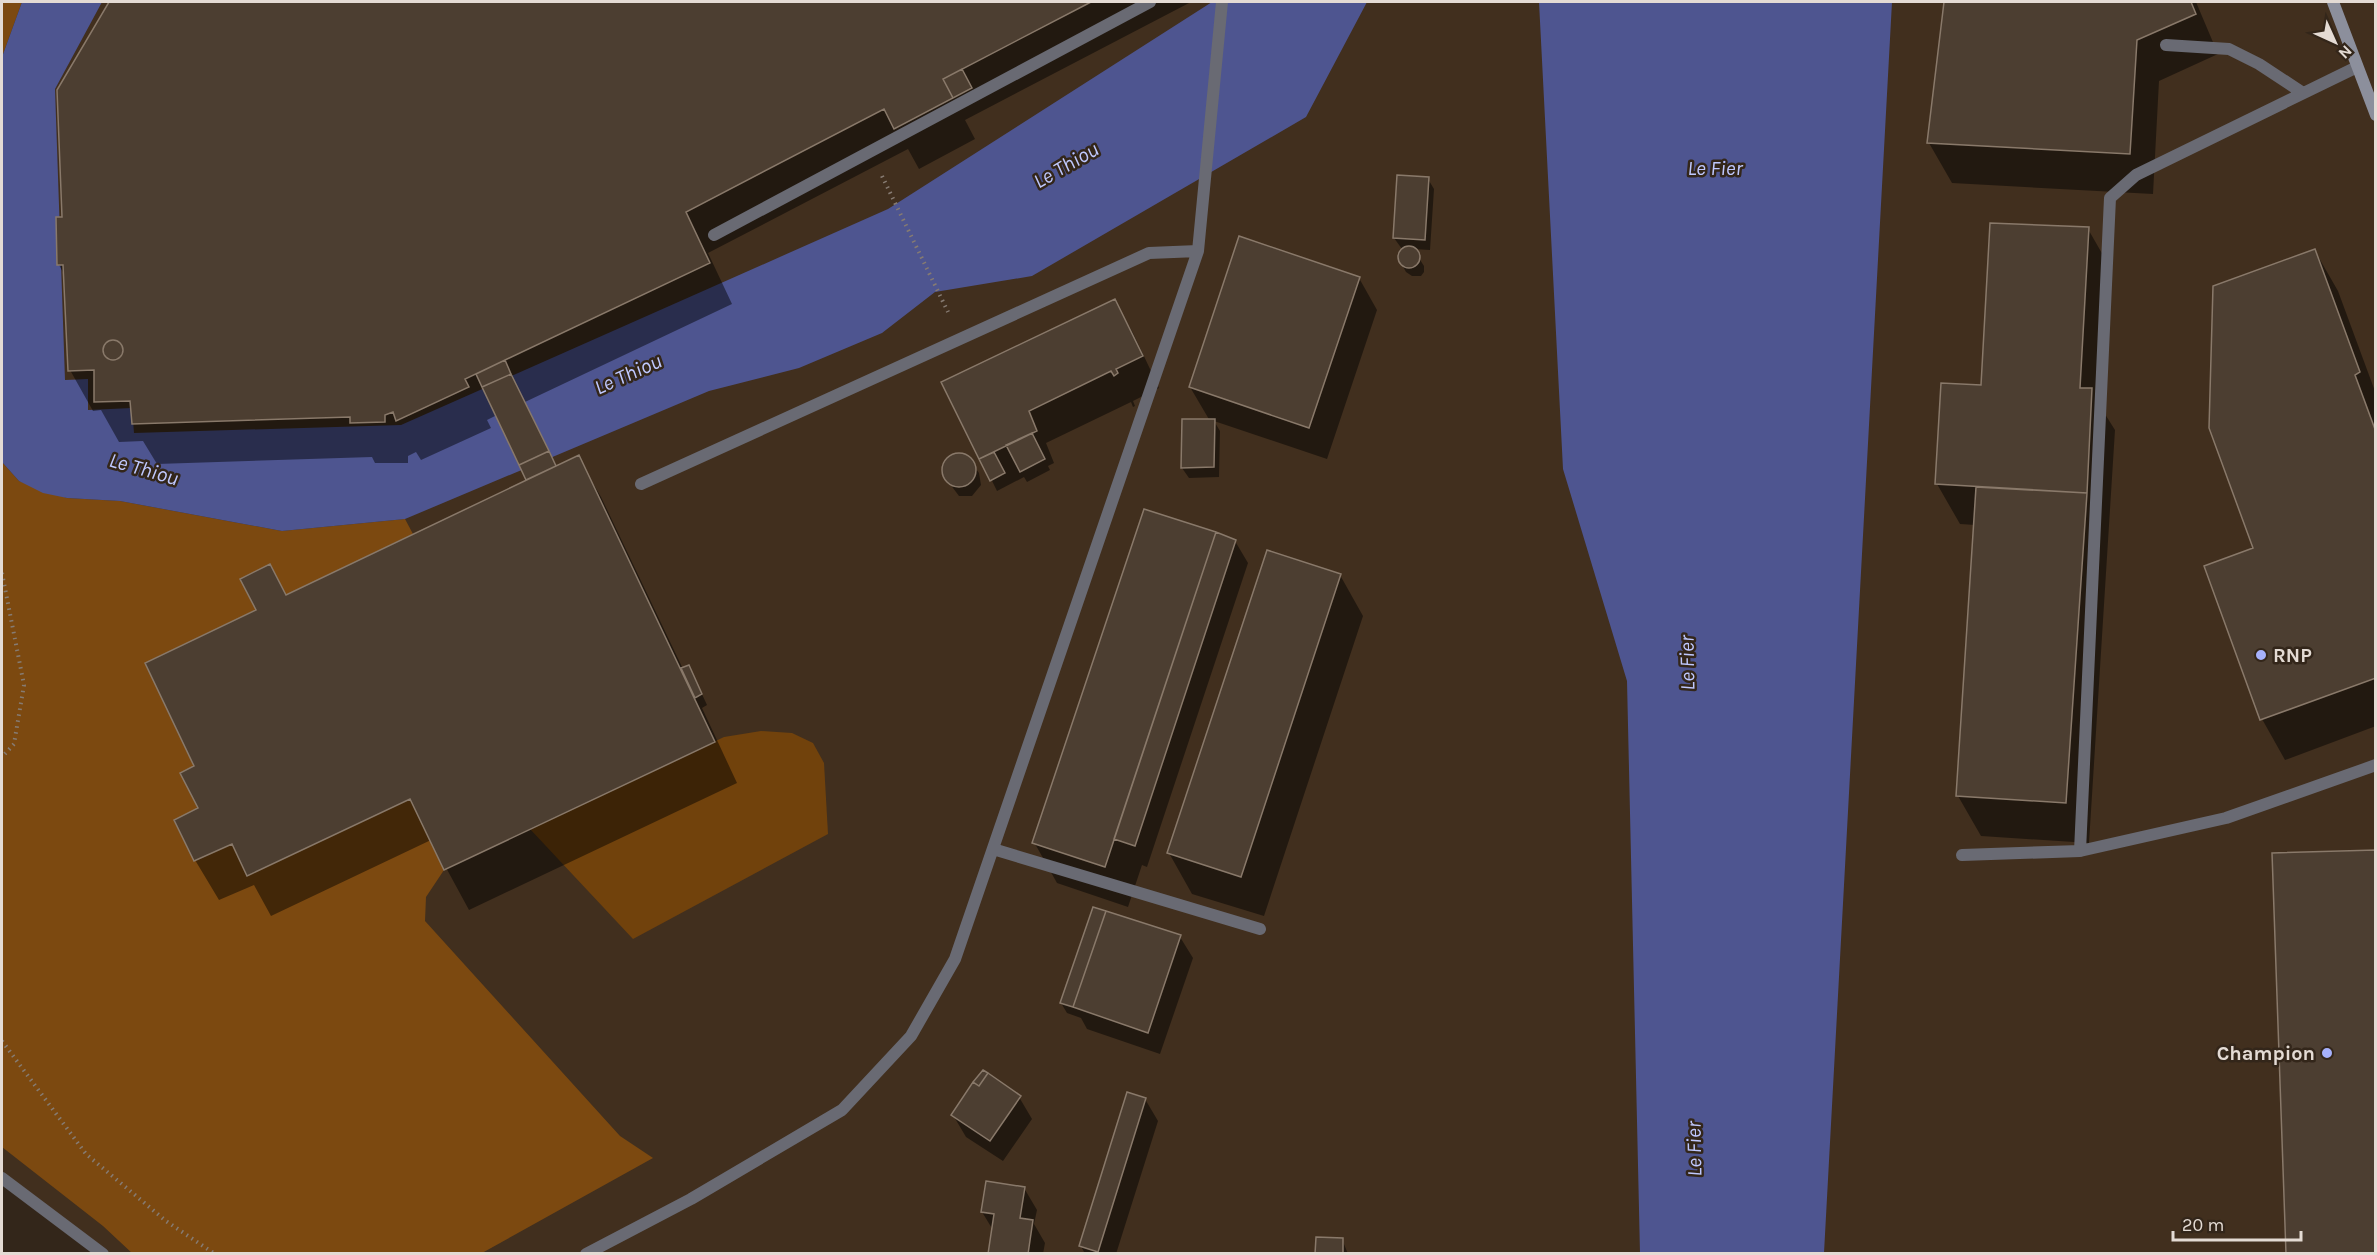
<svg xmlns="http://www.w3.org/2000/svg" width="2377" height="1255" viewBox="0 0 2377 1255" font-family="Karla,sans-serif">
<rect width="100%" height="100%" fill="#33261a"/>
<path fill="#412f1e" d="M2,2h2373v1251l-2276,1 -97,-76z"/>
<path fill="#71420c" d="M761,731l31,2 21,10 11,20 4,71 -195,105 -103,-110 194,-92z"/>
<path fill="#7c4910" d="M2,2h20l-20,55z
M2,462l17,19 48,17 53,3 162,30 123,-12 8,15 -127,61 -16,-30 -30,14 16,31 -111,53 49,103 -13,7 17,35 -24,13 20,39 38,-16 15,32 163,-77 34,71 -18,27 -1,24 195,215 33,22 -171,95 -349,1 -30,-28 -101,-79z"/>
<path fill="#4e5590" d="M22,2h80l-47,87 10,291 23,-1v31l44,-2 2,25 267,-8 487,-216 324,-207h155l-61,115 -274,159 -97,16 -53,41 -83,35 -90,23 -304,128 -123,12 -162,-30 -53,-3 -24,-5 -24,-12 -17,-19v-405z
M1539,2h353l-68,1251h-184l-13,-572 -64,-212z"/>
<path fill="#0007" d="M111,2h1080l-226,118 10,19 -56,30 -11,-20 -200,104 24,51 -207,98 32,65 21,-10 23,40 82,172 11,8 13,28 -5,3 35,75 -268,127 -38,-70 -160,76 -17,-31 -35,15 -24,-40 5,-51 -4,-42 90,-171 242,-115 -31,-66 -10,5 4,8 -70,32 -5,-8 -8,4v7h-33l-3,-6 -215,7 -14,-23 -24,1 -18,-32 -8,1 -23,-41 -5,-94 -6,-11 5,-47 -6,-127z
M1946,2h250l22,52 -59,27 -6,113 -201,-11 -23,-40z
M1428,179l6,10 -4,61 -17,-1 11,17v6l-3,4h-9l-6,-4 -6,-11 2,-12 -8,-11z
M2088,229l23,40 -8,142 12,19 -26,413 -108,-7 -23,-40 17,-271 -15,-1 -23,-40 46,-97z
M2315,251l23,40 38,103v332l-91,34 -23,-41 -7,-170z
M1359,278l18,32 -50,149 -113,-38 6,10 -1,46 -30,1 -7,-10 28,-47 -20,-34z
M1115,301l18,32 26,55 -26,13 2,5 -2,1 -2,-5 -85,41 8,20 -6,3 2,4 -23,12 -3,-5 -27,14 -54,-109z
M959,454l8,2 12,17 2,12 -9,11h-13l-15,-20 1,-14 3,-5z
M1235,541l13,22 -101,304 -5,-2 -14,42 -71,-24 -23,-41z
M1340,575l23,41 -99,300 -72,-22 -23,-41z
M1180,937l13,21 -33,96 -73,-25 -6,-11 -14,-5 -6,-10z
M1019,1097l13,22 -29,42 -37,-24 -13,-22z
M1145,1099l13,22 -42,133h-31l-4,-8z
M1024,1188l13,22 -3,14 11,19 -2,11h-53l3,-24 -11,-18z
M1342,1239l6,15h-31z"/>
<path fill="#4c3e31" stroke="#89796a" stroke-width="1.5" d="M109,2h982l-148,77 10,19 -59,31 -10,-20 -198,103 24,51 -245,116 4,8 -73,34 -3,-9 -8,3v7l-35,1v-6l-218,7 -2,-23 -36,1v-32l-26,1 -5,-106h-6l-1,-48h6l-5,-127z
M1944,2h247l5,12 -59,26 -7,114 -203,-11z
M962,69l10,19 -19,10 -10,-19z
M1397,175l32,2 -4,63 -32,-2z
M1990,223l99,4 -9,161h12l-5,105 -152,-9 6,-101 40,2z
M1239,236l121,41 -51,151 -120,-41z
M1398 257a11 11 0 1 1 22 0a11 11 0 1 1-22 0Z
M2315,249l45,123 -5,3 21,57v246l-116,42 -56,-154 49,-18 -44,-120 4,-142z
M1115,299l28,57 -27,13 2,4 -4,3 -3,-5 -82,40 8,20 -58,28 -38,-77z
M103 350a10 10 0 1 1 20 0a10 10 0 1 1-20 0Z
M505,360l6,14 -29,13 -6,-13z
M511,374l38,77 -30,14 -37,-78z
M1182,419h33l-1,48 -33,1z
M1032,433l13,26 -25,13 -14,-27z
M549,451l7,15 -30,14 -7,-15z
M994,452l11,21 -15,8 -11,-22z
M942 470a17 17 0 1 1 34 0a17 17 0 1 1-34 0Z
M579,455l136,287 -271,128 -34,-71 -163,77 -15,-32 -38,17 -20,-41 24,-12 -18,-35 14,-7 -49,-103 111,-53 -16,-31 30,-15 16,31z
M1976,487l111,6 -21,310 -110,-7z
M1144,509l72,23 -111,335 -73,-24z
M1216,532l20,8 -101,306 -21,-7z
M1267,550l74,24 -100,303 -74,-24z
M689,665l13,29 -7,4 -14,-30z
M2376,850v404h-90l-14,-401z
M1093,907l13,4 -33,96 -13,-4z
M1106,911l75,24 -33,98 -75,-26z
M983,1070l5,3 -9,13 -6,-4z
M988,1073l33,23 -31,45 -39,-26 22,-33 6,4z
M1127,1092l19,6 -48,154 -19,-6z
M986,1181l39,6 -5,31 13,2 -5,34h-40l6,-40 -13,-2z
M1316,1237l27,1v16h-28z"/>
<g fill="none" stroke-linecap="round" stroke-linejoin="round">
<path stroke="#867b72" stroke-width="4" stroke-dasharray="1.5 4.5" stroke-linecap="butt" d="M882,176l66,136
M2,573l22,112 -10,59 -12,13
M2,1041l84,113 80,67 49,33"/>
<path stroke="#696a73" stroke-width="12" d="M2166,45l63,4 30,15 44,29
M714,235l436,-233
M641,484l508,-231 49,-2
M993,849l267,80
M2080,851l30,-653 26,-23 221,-108
M1962,855l118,-4 146,-33 150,-53
M586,1254l105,-55 151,-89 69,-74 44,-77 243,-708 24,-249"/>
<path stroke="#696a73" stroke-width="12" d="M2,1178l101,76"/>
<path stroke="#8c8f9c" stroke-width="12" d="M2333,2l43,113"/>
</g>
<g fill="#a6b1fc" stroke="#33261a" stroke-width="2">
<circle cx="2261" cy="655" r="6"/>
<circle cx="2327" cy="1053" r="6"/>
</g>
<g text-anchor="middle" stroke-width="5" stroke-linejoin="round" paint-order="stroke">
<g font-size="20" font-weight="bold" fill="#e4dbd4" stroke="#33261a" text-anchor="start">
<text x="2273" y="662">RNP</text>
<text x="2315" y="1060" text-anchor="end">Champion</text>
</g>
<g font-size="21" font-style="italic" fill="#bfc8fe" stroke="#33261a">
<text transform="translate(1066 165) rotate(-30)" y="7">Le Thiou</text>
<text x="1715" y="175">Le Fier</text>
<text transform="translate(628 374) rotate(-24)" y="7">Le Thiou</text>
<text transform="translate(144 469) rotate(16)" y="7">Le Thiou</text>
<text transform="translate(1687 663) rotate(-91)" y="7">Le Fier</text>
<text transform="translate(1694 1149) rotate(-91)" y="7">Le Fier</text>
</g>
</g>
<rect width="2377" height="1255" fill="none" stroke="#e4dbd4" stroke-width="6"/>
<g transform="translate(2335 42) rotate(135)" stroke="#33261a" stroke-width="4.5" paint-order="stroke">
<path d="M0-4.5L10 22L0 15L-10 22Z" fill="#e4dbd4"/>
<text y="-9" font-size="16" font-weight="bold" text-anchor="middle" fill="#e4dbd4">N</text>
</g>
<path d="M2173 1231v9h128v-9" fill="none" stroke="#e4dbd4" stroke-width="3"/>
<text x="2182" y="1231" font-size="18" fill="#e4dbd4" stroke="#33261a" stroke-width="4.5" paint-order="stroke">20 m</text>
</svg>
